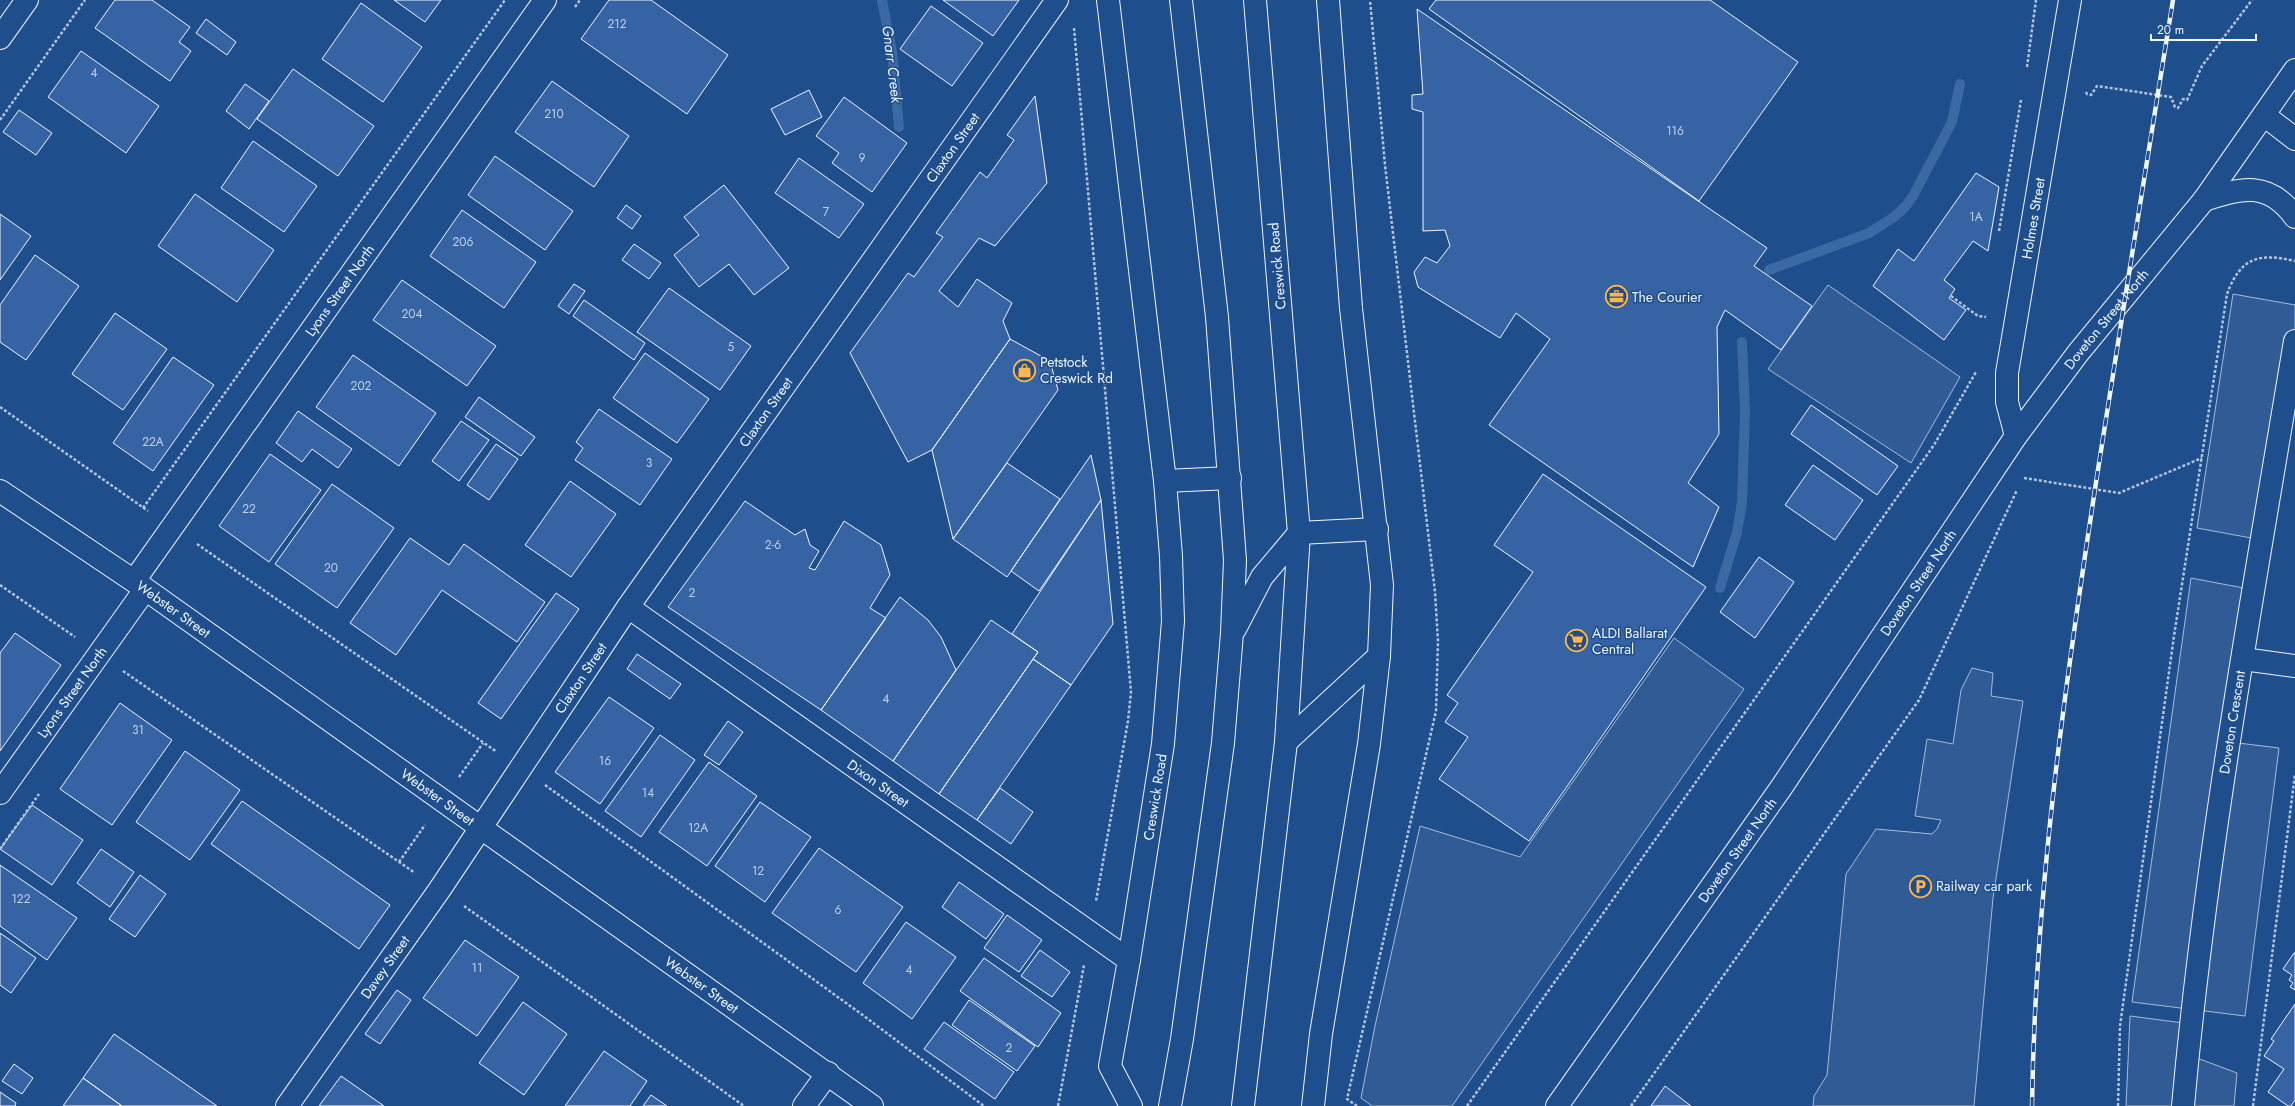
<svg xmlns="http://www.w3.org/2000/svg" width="2295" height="1106" viewBox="0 0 2295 1106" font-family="Jost,sans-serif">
<rect width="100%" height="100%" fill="#1f4e8c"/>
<path fill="#305b95" stroke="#a8bbd7" d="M1828,285l132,92 -49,86 -143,-94z
M2233,294l62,11v36l-33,199 -65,-12z
M2191,578l63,12 -24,152 49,6 -34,268 -113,-14z
M1674,638l70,51 -292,417h-80l-11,-8 14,-72 45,-200 100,31z
M1972,668l21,5 -2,23 32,5 -30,197 -19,208h-161l1,-10 13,-21 19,-201 30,-45 56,5 5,-5 4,-9 -26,-4 12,-77 26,5 8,-54z
M2130,1016l61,8 -2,31 48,18 -3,33h-108z"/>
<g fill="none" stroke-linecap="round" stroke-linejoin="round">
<path stroke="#3b69a3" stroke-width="10" d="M882,0l10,52 7,75
M1769,270l100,-37 25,-16 11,-10 8,-11 39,-74 8,-38
M1720,588l17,-56 5,-29 3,-92 -3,-69"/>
</g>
<path fill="#3563a3" stroke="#f2f6ff" d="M115,0h37l38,27 -11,15 12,9 -21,30 -75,-53z
M394,0h47l-16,22z
M609,0h42l77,55 -41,59 -106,-75z
M943,0h76l-26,36z
M1436,0h274l88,62 -99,139 -270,-192z
M361,3l61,44 -39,55 -61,-43z
M931,6l52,37 -31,43 -52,-37z
M1417,9l350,239 -13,18 58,40 -31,44 -56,-40 -8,17 2,107 -31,49 31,24 -26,60 -204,-142 61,-86 -34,-26 -16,25 -82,-51 -4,-15 11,-15 12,6 13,-17 -5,-16 -22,1v-119l-11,-3v-14l11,-1z
M206,19l30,23 -9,13 -31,-22z
M81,51l78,55 -33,47 -78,-56z
M293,69l81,57 -36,50 -81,-57z
M552,81l77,55 -35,51 -79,-55z
M245,84l24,17 -20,28 -23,-18z
M809,90l13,27 -37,18 -14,-26z
M1035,96l12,87 -52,63 -16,-8 -40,53 19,16 19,-28 35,24 -9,18 7,18 -78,111 -24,12 -58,-109 58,-80 6,4 29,-40 -7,-4 44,-61 7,6 27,-38 -7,-5z
M844,97l63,46 -35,49 -40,-29 7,-10 -23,-17z
M19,110l33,23 -16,22 -33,-23z
M253,141l64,45 -33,46 -63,-44z
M495,156l78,55 -28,39 -77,-55z
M799,158l65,46 -25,34 -64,-45z
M1976,173l23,14 -11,64 -15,-10 -29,39 11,9 -6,9 17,12 -22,30 -71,-54 25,-37 16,12z
M724,185l65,83 -35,27 -25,-31 -30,23 -25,-32 25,-20 -15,-18z
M195,194l79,56 -37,52 -79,-56z
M626,205l15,11 -9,13 -15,-11z
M462,210l74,52 -32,46 -74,-52z
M0,214l31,22 -31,44z
M634,244l27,19 -12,16 -27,-19z
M35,255l44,31 -53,74 -26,-18v-37z
M402,280l94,66 -29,40 -94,-66z
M574,284l11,7 -16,23 -11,-8z
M669,288l82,58 -31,44 -83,-58z
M584,300l61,43 -11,17 -61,-44z
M115,313l52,36 -44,61 -51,-36z
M1010,339l40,22 8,29 -105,149 -21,-89z
M645,353l64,46 -32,44 -64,-45z
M353,355l83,58 -37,53 -83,-59z
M173,357l41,28 -61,86 -40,-28z
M479,397l56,40 -14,19 -56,-39z
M1811,405l87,61 -21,29 -86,-61z
M599,409l73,50 -32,46 -65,-45 8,-12 -7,-6z
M298,411l54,38 -14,19 -26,-19 -10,13 -26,-19z
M461,421l28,19 -30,41 -27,-20z
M496,444l22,15 -29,41 -22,-15z
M270,454l51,36 -52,72 -50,-36z
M1091,455l10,45 -62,91 -28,-20z
M1007,463l53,36 -53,78 -54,-38z
M1813,465l50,35 -28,40 -50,-35z
M1543,474l163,113 -177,254 -90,-62 29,-42 -23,-15 13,-19 -11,-8 86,-123 -39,-27z
M570,481l46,33 -45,63 -46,-32z
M332,484l62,44 -57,80 -62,-44z
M1101,500l12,124 -42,61 -38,-26 5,-7 -26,-18z
M745,501l50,34 10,-6 5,16 9,6 -10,17 6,2 29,-49 37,24 9,30 -20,33 16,10 -65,92 -153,-103z
M410,538l39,27 15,-21 81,58 -28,40 -75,-52 -46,65 -46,-32z
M1759,557l35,25 -39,56 -35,-26z
M556,593l23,16 -78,110 -23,-16z
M900,597l28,23 13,17 15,33 -63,91 -72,-51z
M991,620l47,32 -99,142 -46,-33z
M15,633l46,32 -61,86v-98z
M637,654l44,30 -11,15 -43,-30z
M1033,659l38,26 -94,135 -38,-26z
M609,697l45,31 -54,76 -45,-32z
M120,703l52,37 -60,85 -52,-36z
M728,721l15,11 -24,33 -15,-10z
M660,735l35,25 -54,77 -36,-26z
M185,751l55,39 -50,70 -54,-38z
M709,762l48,34 -50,70 -48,-34z
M1000,788l33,24 -22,32 -34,-24z
M242,801l148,104 -31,44 -148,-105z
M760,802l51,35 -46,65 -50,-36z
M32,805l51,35 -31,45 -52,-36z
M819,848l84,59 -47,65 -84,-59z
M101,849l33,23 -24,35 -33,-24z
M0,865l77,53 -30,42 -47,-34z
M140,875l26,19 -31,43 -26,-18z
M959,882l45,32 -18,25 -44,-32z
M1007,915l35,25 -23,32 -35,-24z
M906,922l50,35 -44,62 -49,-36z
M0,933l36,25 -25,35 -11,-8z
M465,940l54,37 -42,59 -54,-38z
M1040,950l30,22 -18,25 -31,-21z
M2294,953h1v37l-5,-3 3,-4 -4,-3 3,-5 -9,-6z
M984,958l77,55 -23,34 -78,-56z
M397,990l14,10 -31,44 -15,-10z
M969,1000l66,46 -18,25 -65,-46z
M523,1002l44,32 -43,61 -45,-32z
M2295,1004v96l-4,6h-3l-20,-14 16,-23 -20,-13 10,-15 -3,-2z
M944,1022l70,50 -19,27 -71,-50z
M114,1034l103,72h-95l-39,-28z
M604,1051l43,30 -17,25h-65z
M14,1064l19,14 -11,16 -20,-13z
M341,1076l43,30h-65z
M83,1078l39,28h-59z
M1665,1086l26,20h-40z
M0,1092l16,11 -1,3h-15z
M651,1095l16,11h-24z"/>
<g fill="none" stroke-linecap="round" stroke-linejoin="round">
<defs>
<g id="street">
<path d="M1108,0l57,481 6,75 2,65 -10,123 -34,216 -19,106 21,40"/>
<path d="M0,38l27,-38"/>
<path d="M2264,115l31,24"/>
<path d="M2204,200c38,-12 64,-20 91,17"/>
<path id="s1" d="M2016,436l-9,-34v-29l63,-373"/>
<path d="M1165,481l65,-3"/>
<path d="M1299,533l78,-4"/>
<path id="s2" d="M134,581l411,-581"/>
<path id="s3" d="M628,607l501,353"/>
<path d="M2243,659l52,7"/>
<path d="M1286,742l93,-86"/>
<path id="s4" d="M0,793l144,-202"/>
<path id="s5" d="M287,1106l153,-217 188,-282 429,-607"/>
<path d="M804,1106l24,-33"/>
<path d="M1313,1106l8,-72 48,-290 10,-88 3,-71 -31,-277 -23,-308"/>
<path id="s6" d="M2183,1106c23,-257 70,-511 112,-765"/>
</g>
<g id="secondary">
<path id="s7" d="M0,491l134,90 738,525"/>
<path id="s8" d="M1557,1106l224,-318 235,-352 62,-83 126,-153 91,-130"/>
</g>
<path id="highway" d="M1235,629l27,-52 37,-44
M1170,1106l12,-67 41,-296 9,-110 3,-73 -18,-243 -36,-317
M1243,1106l43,-364 13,-209 -44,-533"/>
</defs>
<use href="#street" stroke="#f2f6ff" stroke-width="24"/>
<use href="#secondary" stroke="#f2f6ff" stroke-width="24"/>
<use href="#highway" stroke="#f2f6ff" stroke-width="24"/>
<path stroke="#b3c4dc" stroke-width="2.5" stroke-dasharray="3 2" stroke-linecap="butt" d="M575,7l5,-7
M1074,28l57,664 -3,29 -32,180
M2027,67l9,-67
M2086,92l1,2 4,1 6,-9 74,11 4,10 3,1 5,-9 4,1 15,-34 50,-66
M0,120l85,-120
M1999,231l22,-131
M1951,296l27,20 8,1
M0,407l148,104
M2024,478l95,15 83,-35
M143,508l362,-508
M197,544l300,208
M0,585l75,52
M123,671l292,202
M459,777l24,-34
M545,785l319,231 120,90
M0,849l39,-55
M399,862l26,-37
M464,906l280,200
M1058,1106l26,-141
M1357,1106l-10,-7 89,-388 2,-70 -3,-49 -50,-427 -15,-165
M1467,1106l467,-661 42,-73
M1631,1106l288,-406 98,-210
M2118,1106l2,-80 54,-390 53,-342c14,-38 33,-41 68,-33
M2253,1106l42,-332"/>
<use href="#street" stroke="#1f4e8c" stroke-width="22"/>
<use href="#secondary" stroke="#1f4e8c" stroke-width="22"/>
<use href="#highway" stroke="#1f4e8c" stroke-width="22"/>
<defs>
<path id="rail" d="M2032,1106c3,-211 33,-421 65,-630 25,-159 50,-317 76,-476"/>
</defs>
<use href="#rail" stroke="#f2f6ff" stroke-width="4.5"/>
<use href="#rail" stroke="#1f4e8c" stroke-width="3" stroke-dasharray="9" stroke-linecap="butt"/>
</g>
<defs>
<symbol id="office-ring" viewBox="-11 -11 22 22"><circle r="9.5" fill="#1f4e8c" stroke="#ffb74d" stroke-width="1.5"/><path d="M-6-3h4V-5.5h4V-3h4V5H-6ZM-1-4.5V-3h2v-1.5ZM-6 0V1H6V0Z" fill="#ffb74d"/></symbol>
<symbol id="shop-ring" viewBox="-11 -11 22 22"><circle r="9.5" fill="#1f4e8c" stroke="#ffb74d" stroke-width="1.5"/><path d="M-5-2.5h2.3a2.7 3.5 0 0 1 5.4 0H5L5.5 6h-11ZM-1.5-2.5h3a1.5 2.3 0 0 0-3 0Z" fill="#ffb74d"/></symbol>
<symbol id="supermarket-ring" viewBox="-11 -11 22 22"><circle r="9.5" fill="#1f4e8c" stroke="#ffb74d" stroke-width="1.5"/><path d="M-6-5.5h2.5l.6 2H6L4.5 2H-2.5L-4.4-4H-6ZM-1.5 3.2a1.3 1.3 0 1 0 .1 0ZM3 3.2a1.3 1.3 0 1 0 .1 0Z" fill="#ffb74d"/></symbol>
<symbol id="parking-ring" viewBox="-11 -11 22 22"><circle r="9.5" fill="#1f4e8c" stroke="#ffb74d" stroke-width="1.5"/><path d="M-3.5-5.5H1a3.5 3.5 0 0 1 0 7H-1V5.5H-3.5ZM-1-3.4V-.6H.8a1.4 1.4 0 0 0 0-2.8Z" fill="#ffb74d"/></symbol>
</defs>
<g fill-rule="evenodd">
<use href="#office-ring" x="1604" y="284" width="25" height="25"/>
<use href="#shop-ring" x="1012" y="358" width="25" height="25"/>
<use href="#supermarket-ring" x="1564" y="628" width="25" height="25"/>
<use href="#parking-ring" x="1908" y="874" width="25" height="25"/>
</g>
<g text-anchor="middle" stroke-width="3" stroke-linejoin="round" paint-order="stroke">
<g font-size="12" fill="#c3d1e8">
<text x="617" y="28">212</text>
<text x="94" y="77">4</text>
<text x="554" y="118">210</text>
<text x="1675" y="135">116</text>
<text x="862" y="162">9</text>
<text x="826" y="216">7</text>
<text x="1976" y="221">1A</text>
<text x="463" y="246">206</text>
<text x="412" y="318">204</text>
<text x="731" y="351">5</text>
<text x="361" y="390">202</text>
<text x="153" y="446">22A</text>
<text x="649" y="467">3</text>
<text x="249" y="513">22</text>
<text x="773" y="549">2-6</text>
<text x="331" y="572">20</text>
<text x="692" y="597">2</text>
<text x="886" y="703">4</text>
<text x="138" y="734">31</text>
<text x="605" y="765">16</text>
<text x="648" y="797">14</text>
<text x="698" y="832">12A</text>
<text x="758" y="875">12</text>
<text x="21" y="903">122</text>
<text x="838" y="914">6</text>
<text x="477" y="972">11</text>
<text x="909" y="974">4</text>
<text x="1009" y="1052">2</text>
</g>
<g font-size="14" fill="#f2f6ff" stroke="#1f4e8c">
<text dy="5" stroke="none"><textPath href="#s5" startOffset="1167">Claxton Street</textPath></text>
<text dy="5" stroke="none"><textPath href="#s1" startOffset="221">Holmes Street</textPath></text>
<text transform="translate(1277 266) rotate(-95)" y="5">Creswick Road</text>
<text dy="5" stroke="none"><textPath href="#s2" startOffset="356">Lyons Street North</textPath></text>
<text dy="5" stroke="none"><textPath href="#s8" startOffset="960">Doveton Street North</textPath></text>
<text dy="5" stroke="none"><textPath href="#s5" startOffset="843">Claxton Street</textPath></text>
<text dy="5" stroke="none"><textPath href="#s8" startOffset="636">Doveton Street North</textPath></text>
<text dy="5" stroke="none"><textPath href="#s7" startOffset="210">Webster Street</textPath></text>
<text dy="5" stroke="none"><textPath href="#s5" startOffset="519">Claxton Street</textPath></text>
<text dy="5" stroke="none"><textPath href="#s4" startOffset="124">Lyons Street North</textPath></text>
<text dy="5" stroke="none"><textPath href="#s6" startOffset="387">Doveton Crescent</textPath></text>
<text dy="5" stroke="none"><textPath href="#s3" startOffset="306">Dixon Street</textPath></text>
<text dy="5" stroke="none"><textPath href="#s7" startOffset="534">Webster Street</textPath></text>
<text transform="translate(1155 797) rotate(-81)" y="5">Creswick Road</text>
<text dy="5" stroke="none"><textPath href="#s8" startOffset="313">Doveton Street North</textPath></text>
<text dy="5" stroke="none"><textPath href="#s5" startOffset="170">Davey Street</textPath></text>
<text dy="5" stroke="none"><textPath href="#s7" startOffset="858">Webster Street</textPath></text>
</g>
<g font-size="14" fill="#f2f6ff" stroke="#1f4e8c" text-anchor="start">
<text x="1632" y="302">The Courier</text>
<text x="1040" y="367">Petstock<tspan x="1040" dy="16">Creswick Rd</tspan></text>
<text x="1592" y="638">ALDI Ballarat<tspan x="1592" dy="16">Central</tspan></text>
<text x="1936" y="891">Railway car park</text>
</g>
<g font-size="15" font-style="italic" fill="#f2f6ff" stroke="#1f4e8c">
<text transform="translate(892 64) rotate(83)" y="5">Gnarr Creek</text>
</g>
</g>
<path d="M2151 34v6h105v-6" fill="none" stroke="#f2f6ff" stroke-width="2"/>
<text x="2157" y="34" font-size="12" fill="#f2f6ff" stroke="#1f4e8c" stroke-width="3" paint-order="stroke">20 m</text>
</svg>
